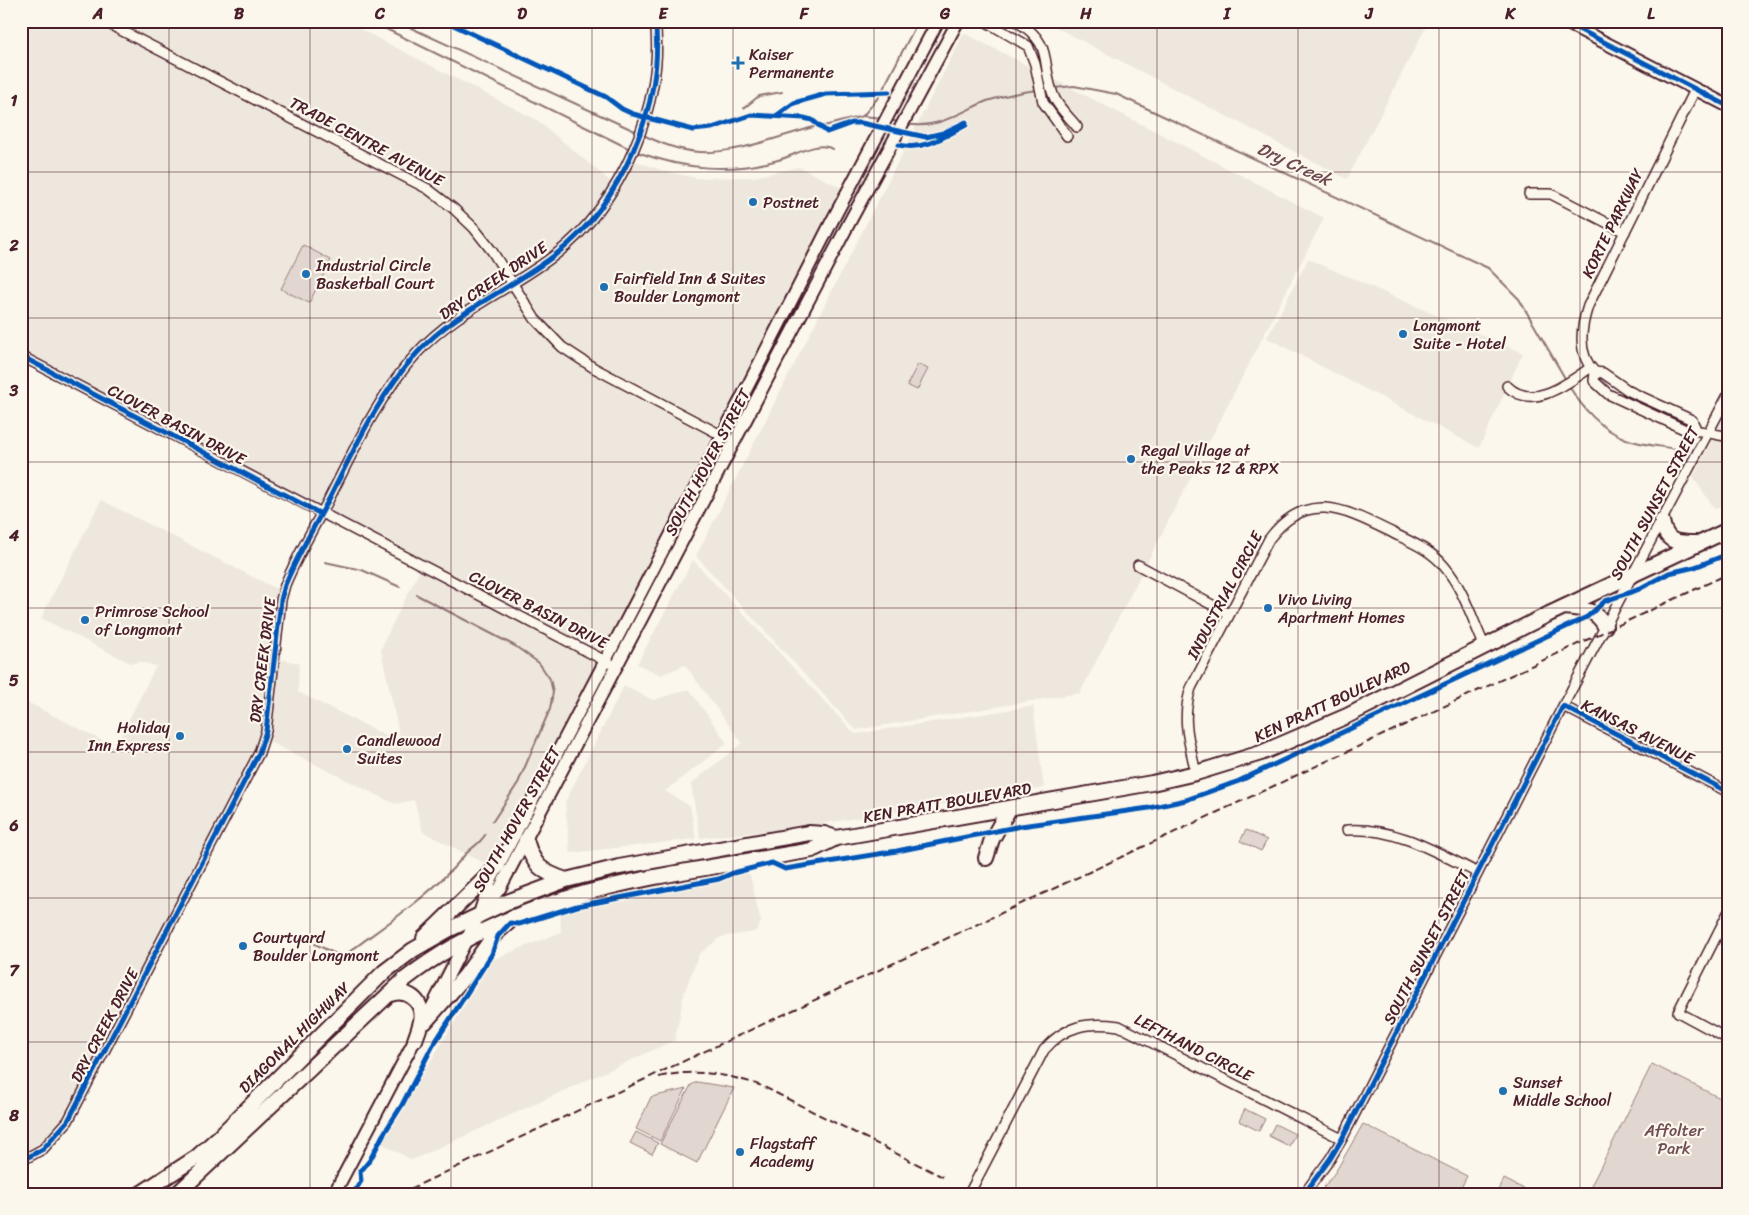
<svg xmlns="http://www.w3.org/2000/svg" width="1749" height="1215" viewBox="0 0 1749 1215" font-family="Sriracha,sans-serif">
<rect width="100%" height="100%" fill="#fbf7ec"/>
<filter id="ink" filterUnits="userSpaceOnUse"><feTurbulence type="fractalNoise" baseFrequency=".02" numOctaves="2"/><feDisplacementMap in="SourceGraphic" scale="10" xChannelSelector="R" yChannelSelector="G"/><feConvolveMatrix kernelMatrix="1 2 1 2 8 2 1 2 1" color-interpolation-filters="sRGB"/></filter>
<g filter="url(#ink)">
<path fill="#eee7de" d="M21,21h323l193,99 78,65 14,-26 35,12 32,7 58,-1 45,-10 49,24 -242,469 -585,-304z
M1044,21h385l-82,158z
M964,33l360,185 -244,475 -224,37 -160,-174z
M1308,259l215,94 -44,95 -212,-110z
M1728,408v96l-13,5 -22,-32z
M101,500l182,92 -9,66 25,5 -1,29 103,51 -20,-93 4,-11 37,-73 183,95 -109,208 -73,-37 -9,-32 -19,4 -131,-65 -202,391 -41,31v-462l94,48 41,-81 -15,-4 -11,1 -89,-45z
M693,560l162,174 178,-28 11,82 -256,41 -88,9 -9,-54 51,-41 -57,-78 -24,10 -24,-11z
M624,686l29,14 36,-11 38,54 -62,48 25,15 6,33 -126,14 -5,-51z
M741,870l9,5 11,47 -6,10 -34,5 -22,17 -15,39 -9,47 -263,120 -31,-17 111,-183 69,-28 -1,-25z"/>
<path fill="#e2d7d0" stroke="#967b7e" d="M303,245l28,15 -22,43 -28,-14z
M918,364l10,5 -11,21 -10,-5z
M1246,830l21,10 -6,11 -21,-10z
M1652,1064l76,38 -1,92h-140z
M697,1082l37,6 -37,75 -37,-19 31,-59z
M686,1089l-26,52 -24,-12 15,-32z
M1245,1109l20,10 -6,12 -20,-10z
M1275,1124l20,10 -6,12 -20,-10z
M1363,1124l104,52 -9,18h-139l17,-23z
M636,1132l22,11 -6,11 -22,-11z
M1504,1179l30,15h-37z"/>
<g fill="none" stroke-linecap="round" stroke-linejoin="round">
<path stroke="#907477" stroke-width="2" d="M370,21l260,128
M396,21l241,111
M1054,88l20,-2 42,8 372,174 31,31 47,81
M883,89l35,-68
M744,108l15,-12 23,-4
M863,116l17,-21
M889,120l10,2
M906,124c31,6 54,-12 81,-23 15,-5 34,-9 50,-11
M824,126l39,-10 19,2
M641,134c19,9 38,17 59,18 36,2 80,-16 114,-25
M637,152c47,17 92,22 141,8 17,-4 38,-20 55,-11
M1569,386c13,22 33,44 57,53 15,6 34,7 50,10
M325,562l37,8 38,17
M417,595l98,51 24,17 11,16 3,13 -3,17 -32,74 -25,38
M315,944l25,12h4c39,-30 89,-62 119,-99 7,-9 16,-12 22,-22"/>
<defs>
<path id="minor" d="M103,21l325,168 26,20 20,19 18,23 43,68 27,28 32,21 129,68
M985,21l43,25 7,18 8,38 24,34
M1016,21c41,24 23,44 39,78 5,10 15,19 22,28
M1695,90l-107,216c-7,21 -11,49 7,66l-1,9 14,13 80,37c13,-3 26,5 40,5
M1529,194h22l74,38
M21,356l596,311
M1595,372l8,1 26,18 63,29 4,9
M1507,386c25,25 60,-2 83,-18
M1138,565l91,49
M1563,706l165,86
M1196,773c-7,-31 -15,-54 -5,-85l78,-149c38,-51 77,-29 124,-6 18,9 38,17 51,33 19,22 29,55 41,81
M1347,830c49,-3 89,22 131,43
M1728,913l-50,99 50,27
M21,1161l22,-12 25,-28 191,-368 7,-22 15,-131 4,-15c12,-29 28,-56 43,-84 26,-51 50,-105 89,-148 39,-43 93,-63 138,-98 65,-49 111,-153 100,-234
M969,1194l75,-144c21,-25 44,-28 75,-24l223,113
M1304,1194l26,-35 12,-20 221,-433 165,-311"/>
<path id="major" d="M1563,21l165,85
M485,908l15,-20 349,-665 109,-202
M430,1011l49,-96 11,-33 223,-428 118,-231 107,-202
M334,1194l85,-162"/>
<path id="highway" d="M1662,521c4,22 14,22 34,22
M1565,607c18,2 31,2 40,19
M526,840c7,25 15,32 40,40
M986,858l6,-19 17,-30
M424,938l74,-72
M388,995c18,-8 37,6 33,26 -1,6 -4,13 -6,19
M425,1022l40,-46 30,-42 14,-12
M140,1194l57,-37 21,-19 166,-166 29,-22 35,-20 59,-28 59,-22 53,-13 190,-34 15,1 12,4
M177,1194l227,-214c120,-94 264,-104 408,-130l24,-12 316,-55 44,-10 65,-20 86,-37 202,-102 179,-84"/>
</defs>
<use href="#minor" stroke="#4a1f2b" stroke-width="12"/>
<use href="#major" stroke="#4a1f2b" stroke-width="15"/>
<use href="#highway" stroke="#4a1f2b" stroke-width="18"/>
<use href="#minor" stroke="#fbf7ec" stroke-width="9"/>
<use href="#major" stroke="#fbf7ec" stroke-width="11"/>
<use href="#highway" stroke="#fbf7ec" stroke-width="14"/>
<path stroke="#4a1f2b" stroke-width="2" stroke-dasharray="8 4" stroke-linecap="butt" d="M659,1077c35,-9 69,-3 103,9l181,91
M399,1194l1329,-620"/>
<defs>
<path id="cycleway" d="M445,21l161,76 16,12 11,5 60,16 19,-2 39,-13 53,3 8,2 15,12 25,-9h9l65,14 17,-4 23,-11v3c-22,12 -42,26 -67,20
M1563,21l165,85
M776,116l18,-13 32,-9 63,-2
M21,356l300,158
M21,1161l22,-12 25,-28 191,-368 7,-22 15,-131 4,-15c12,-29 28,-56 43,-84 26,-51 50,-105 89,-148 39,-43 93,-63 138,-98 65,-49 111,-153 100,-234
M353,1194l8,-13 -1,-9 10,-12 13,-25 19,-30 30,-58 60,-93 6,-18 12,-13 9,1 58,-18 142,-27 14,-6 39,-10 13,6 112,-18 124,-25 128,-18 37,-8 53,-19 348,-164 18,-16 32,-11 32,-17 26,-6 33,-13
M1304,1194l26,-35 12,-20 221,-433 165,86"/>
</defs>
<use href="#cycleway" stroke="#fbf7ec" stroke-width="8"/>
<use href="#cycleway" stroke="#0057b8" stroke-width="5"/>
</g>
</g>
<path fill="none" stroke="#4a1f2b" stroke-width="1" stroke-opacity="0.55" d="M169,21v1173M310,21v1173M451,21v1173M592,21v1173M733,21v1173M874,21v1173M1016,21v1173M1157,21v1173M1298,21v1173M1439,21v1173M1580,21v1173M21,172h1707M21,318h1707M21,462h1707M21,608h1707M21,752h1707M21,898h1707M21,1042h1707"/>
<g fill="#1f6fb2" stroke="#fbf7ec" stroke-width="2">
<path d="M735.5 55.5h5v5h5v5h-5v5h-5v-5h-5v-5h5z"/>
<circle cx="753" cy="202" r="5"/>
<circle cx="306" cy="274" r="5"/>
<circle cx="604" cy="287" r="5"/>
<circle cx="1403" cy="334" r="5"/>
<circle cx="1131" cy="459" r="5"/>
<circle cx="1268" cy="608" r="5"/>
<circle cx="85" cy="620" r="5"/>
<circle cx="180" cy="736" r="5"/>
<circle cx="347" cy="749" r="5"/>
<circle cx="243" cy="946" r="5"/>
<circle cx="1503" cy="1091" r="5"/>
<circle cx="740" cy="1152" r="5"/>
</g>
<g text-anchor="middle" stroke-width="4.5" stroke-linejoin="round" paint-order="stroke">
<g font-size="16" fill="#4a1f2b" stroke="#fbf7ec" text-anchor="start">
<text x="749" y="60">Kaiser<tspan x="749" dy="18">Permanente</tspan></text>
<text x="763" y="208">Postnet</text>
<text x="316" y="271">Industrial Circle<tspan x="316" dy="18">Basketball Court</tspan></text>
<text x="614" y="284">Fairfield Inn &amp; Suites<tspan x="614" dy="18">Boulder Longmont</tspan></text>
<text x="1413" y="331">Longmont<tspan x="1413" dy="18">Suite - Hotel</tspan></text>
<text x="1141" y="456">Regal Village at<tspan x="1141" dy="18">the Peaks 12 &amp; RPX</tspan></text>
<text x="1278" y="605">Vivo Living<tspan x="1278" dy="18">Apartment Homes</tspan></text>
<text x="95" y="617">Primrose School<tspan x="95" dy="18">of Longmont</tspan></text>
<text x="170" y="733" text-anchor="end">Holiday<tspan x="170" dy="18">Inn Express</tspan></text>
<text x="357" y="746">Candlewood<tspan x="357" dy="18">Suites</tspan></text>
<text x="253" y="943">Courtyard<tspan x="253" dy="18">Boulder Longmont</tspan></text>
<text x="1513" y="1088">Sunset<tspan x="1513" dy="18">Middle School</tspan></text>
<text x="750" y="1149">Flagstaff<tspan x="750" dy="18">Academy</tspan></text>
</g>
<g font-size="16" fill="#4a1f2b" stroke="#fbf7ec">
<text transform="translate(367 141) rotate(28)" y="6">TRADE CENTRE AVENUE</text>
<text transform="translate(1612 223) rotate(-64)" y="6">KORTE PARKWAY</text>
<text transform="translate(493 280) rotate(-34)" y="6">DRY CREEK DRIVE</text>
<text transform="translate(177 424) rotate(28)" y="6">CLOVER BASIN DRIVE</text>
<text transform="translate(707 462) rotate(-62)" y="6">SOUTH HOVER STREET</text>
<text transform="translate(1654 503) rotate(-62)" y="6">SOUTH SUNSET STREET</text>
<text transform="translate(1224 595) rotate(-62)" y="6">INDUSTRIAL CIRCLE</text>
<text transform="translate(539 609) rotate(27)" y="6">CLOVER BASIN DRIVE</text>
<text transform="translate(262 660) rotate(-83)" y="6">DRY CREEK DRIVE</text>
<text transform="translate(1332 701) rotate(-25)" y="6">KEN PRATT BOULEVARD</text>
<text transform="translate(1638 731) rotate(27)" y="6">KANSAS AVENUE</text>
<text transform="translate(947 802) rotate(-10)" y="6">KEN PRATT BOULEVARD</text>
<text transform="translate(516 819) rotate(-61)" y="6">SOUTH HOVER STREET</text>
<text transform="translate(1426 947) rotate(-63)" y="6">SOUTH SUNSET STREET</text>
<text transform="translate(104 1025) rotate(-62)" y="6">DRY CREEK DRIVE</text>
<text transform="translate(294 1037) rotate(-45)" y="6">DIAGONAL HIGHWAY</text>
<text transform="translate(1194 1047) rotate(27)" y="6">LEFTHAND CIRCLE</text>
</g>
<g font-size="16" fill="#704d54" stroke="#fbf7ec">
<text x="1674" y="1136">Affolter<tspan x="1674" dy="18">Park</tspan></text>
</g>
<g font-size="18" font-style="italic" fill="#6d4a51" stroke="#fbf7ec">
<text transform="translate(1294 164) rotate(25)" y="6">Dry Creek</text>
</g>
</g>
<rect width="1749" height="1215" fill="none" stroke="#fbf7ec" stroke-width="55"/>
<rect x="28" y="28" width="1694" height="1160" fill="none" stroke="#4a1f2b" stroke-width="2"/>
<g font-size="16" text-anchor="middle" font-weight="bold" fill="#4a1f2b">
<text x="98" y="19">A</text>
<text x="239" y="19">B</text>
<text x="380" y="19">C</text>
<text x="522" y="19">D</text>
<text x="663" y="19">E</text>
<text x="804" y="19">F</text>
<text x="945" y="19">G</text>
<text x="1086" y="19">H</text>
<text x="1227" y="19">I</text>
<text x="1369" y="19">J</text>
<text x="1510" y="19">K</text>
<text x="1651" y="19">L</text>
<text x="14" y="106">1</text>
<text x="14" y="251">2</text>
<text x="14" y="396">3</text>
<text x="14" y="541">4</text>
<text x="14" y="686">5</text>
<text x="14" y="831">6</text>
<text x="14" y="976">7</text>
<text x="14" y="1121">8</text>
</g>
</svg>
